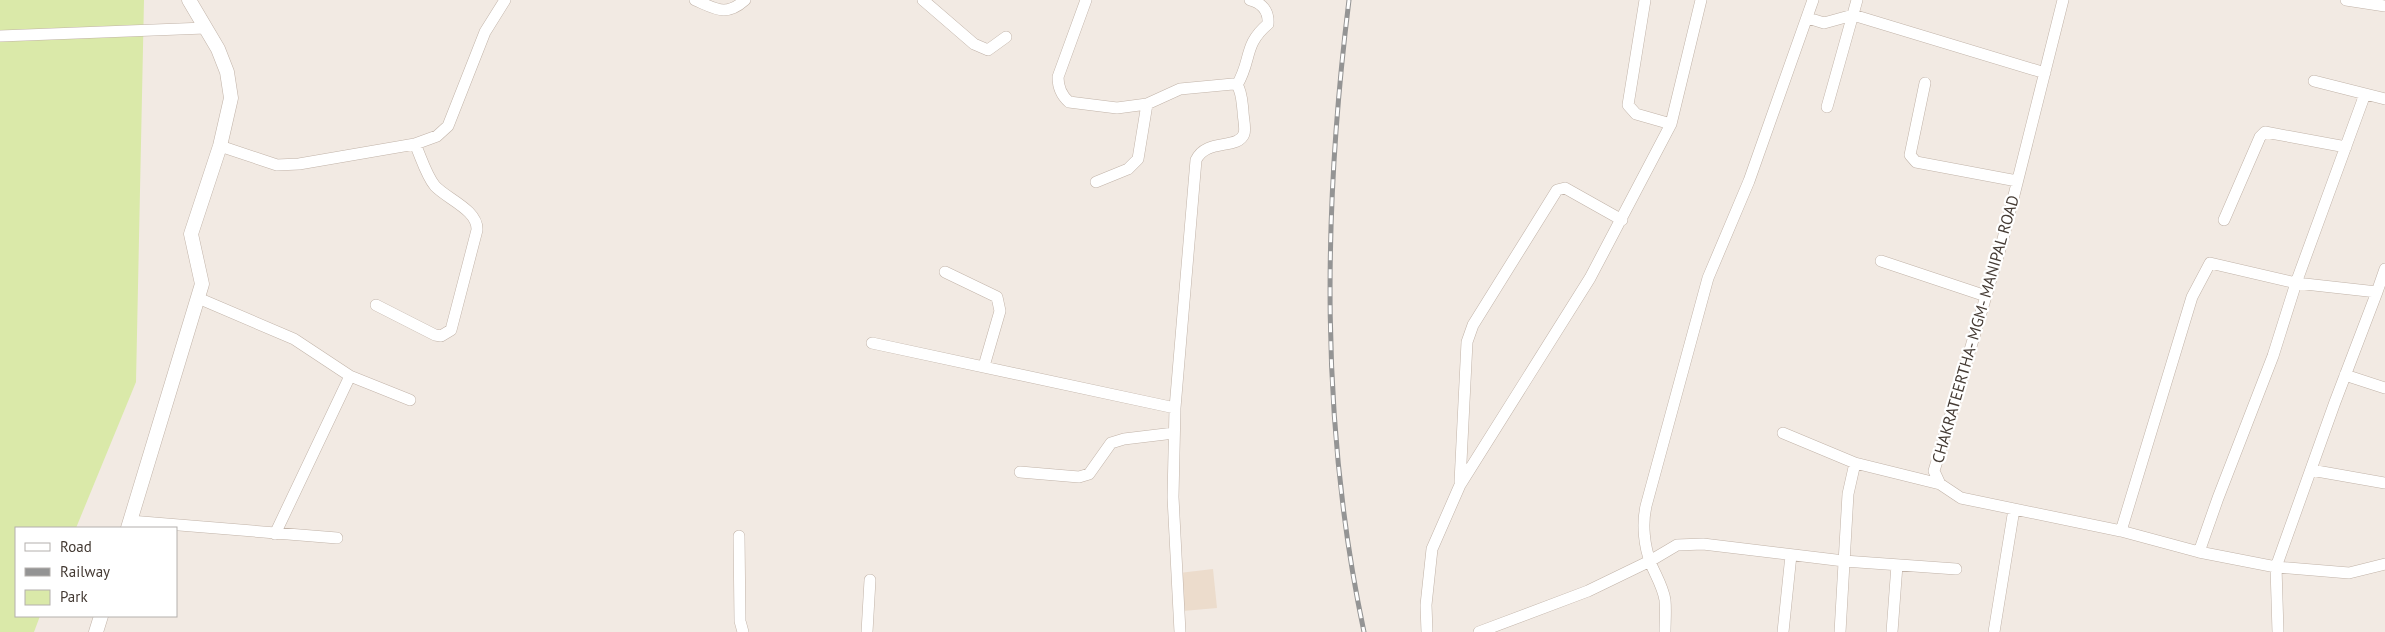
<svg xmlns="http://www.w3.org/2000/svg" width="2385" height="632" viewBox="0 0 2385 632" font-family="'PT Sans',sans-serif">
<rect width="100%" height="100%" fill="#f2eae3"/>
<path fill="#ecdccc" d="M1213,569l4,39 -34,3 -4,-38z"/>
<path fill="#dae9a9" d="M0,0h144l-8,382 -60,146h-60v88h24l-6,16h-34z"/>
<g fill="none" stroke-linecap="round" stroke-linejoin="round">
<defs>
<path id="minor" d="M695,0c21,9 31,17 50,0
M923,0l51,44 14,6 18,-13
M1086,0l-28,77c0,10 3,18 11,25l48,6 30,-4 33,-15 53,-5 4,1c5,7 5,18 6,26 0,7 3,17 1,23 -6,16 -38,4 -48,26l-21,248 -2,89 7,135
M1645,0l-17,105 8,9 35,10
M2063,0l-60,239 -69,232 6,13 21,14 160,33 71,-234 18,-34 86,20 -23,73 -55,142 -19,54 77,15 2,65
M2346,0l39,6
M1808,18l16,5 29,-8 192,58
M0,36l205,-8
M2314,81l71,18
M1925,83l-15,72 6,7 101,19
M1237,85c15,-25 6,-40 31,-61 1,-13 -6,-21 -18,-24
M2365,94l-69,189 81,9 -42,110 -59,165 73,6 36,-9
M1827,107l30,-107
M220,146l57,19 22,-1 116,-20 22,-8 11,-10 37,-94 20,-32
M1096,182l32,-13 10,-10 9,-55
M2224,220l36,-83 5,-5 81,15
M1881,261l105,35
M945,272l52,25 3,14 -16,55
M2377,292l8,-23
M198,298l96,41 56,37 60,24
M376,305l59,30 6,1 10,-6 26,-100c1,-20 -30,-31 -42,-44 -9,-11 -14,-29 -20,-42
M872,343l303,65
M2345,375l40,13
M1783,433l72,30 85,21
M2311,470l74,13
M1020,472l59,5 10,-3 22,-31 13,-4 50,-6
M1460,482l7,-140 6,-17 84,-135 8,-2 57,32
M130,521l207,17
M2121,531l78,21
M275,534l75,-158
M739,536l1,85 3,11
M867,632l3,-52
M1427,632l-1,-27 6,-56 28,-64 130,-207 81,-154 30,-124
M1479,632l109,-41 62,-30 27,-16 26,-1 141,17 112,8
M1665,632c0,-10 1,-21 0,-32 -2,-13 -9,-24 -14,-36 -7,-18 -9,-40 -5,-58l62,-228 41,-97 64,-181
M1783,632l8,-77
M1840,632l8,-138 7,-31
M1892,632l5,-67
M1994,632l20,-123"/>
<path id="tertiary" d="M128,528l74,-244 -11,-50 29,-88 11,-48 -4,-26 -9,-23 -29,-49
M96,632l5,-16"/>
</defs>
<use href="#minor" stroke="#c1b3a8" stroke-width="12"/>
<use href="#tertiary" stroke="#c1b3a8" stroke-width="15"/>
<use href="#minor" stroke="#fff" stroke-width="11"/>
<use href="#tertiary" stroke="#fff" stroke-width="14"/>
<defs>
<path id="rail" d="M1349,0c-26,210 -29,424 15,632"/>
</defs>
<use href="#rail" stroke="#949494" stroke-width="5"/>
<use href="#rail" stroke="#fff" stroke-width="3" stroke-dasharray="9" stroke-linecap="butt"/>
</g>
<g text-anchor="middle" stroke-width="4.5" stroke-linejoin="round" paint-order="stroke">
<g font-size="16" fill="#443a33" stroke="#fff">
<text transform="translate(1975 329) rotate(-74)" y="6">CHAKRATEERTHA- MGM- MANIPAL ROAD</text>
</g>
</g>
<rect x="15" y="527" width="162" height="90" fill="#ffffff" stroke="#b4b0ad"/>
<rect x="25" y="543" width="25" height="8" fill="#ffffff" stroke="#b4b0ad"/>
<text x="60" y="552" font-size="15" fill="#443a33">Road</text>
<rect x="25" y="568" width="25" height="8" fill="#949494" stroke="#b4b0ad"/>
<text x="60" y="577" font-size="15" fill="#443a33">Railway</text>
<rect x="25" y="590" width="25" height="15" fill="#dae9a9" stroke="#b4b0ad"/>
<text x="60" y="602" font-size="15" fill="#443a33">Park</text>
</svg>
